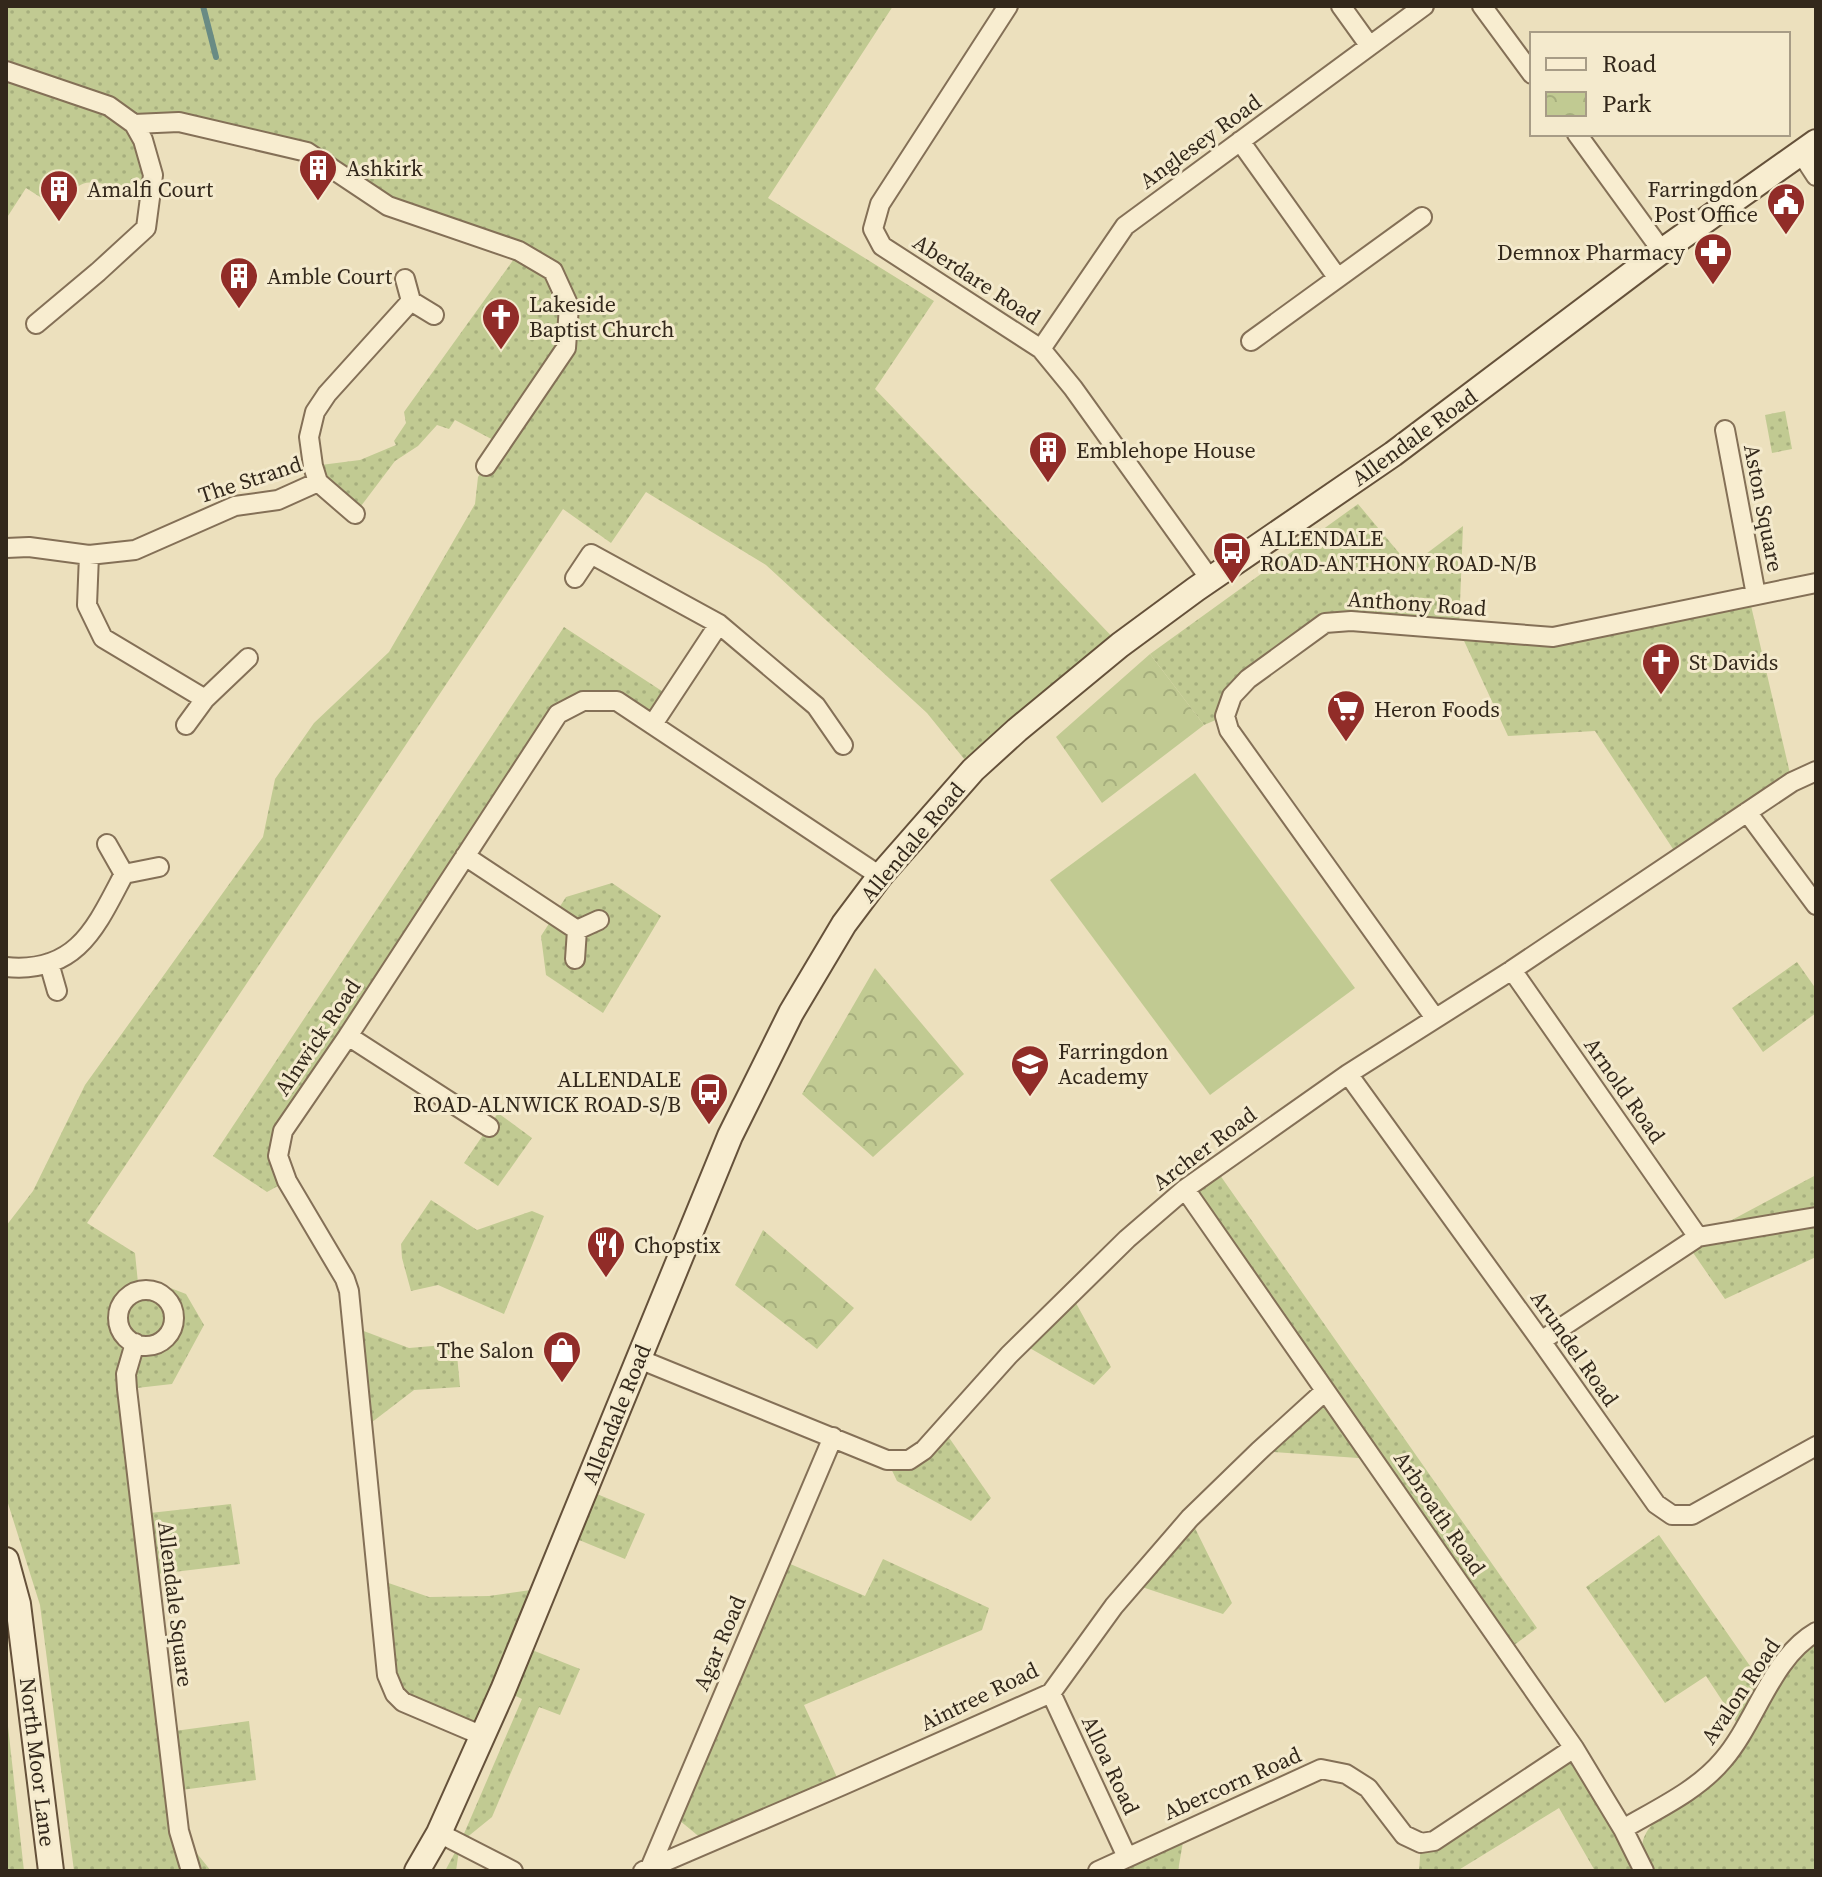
<svg xmlns="http://www.w3.org/2000/svg" width="1822" height="1877" viewBox="0 0 1822 1877" font-family="'Source Serif 4',serif">
<defs>
<pattern id="grass-dots" width="8" height="8" patternUnits="userSpaceOnUse" patternTransform="scale(2)"><rect width="8" height="8" fill="#c1ca92"/><path d="M2 2h.1M6 6h.1" fill="none" stroke="#a6ae7d" stroke-width="1.8" stroke-linecap="round"/></pattern>
<pattern id="park-crowns" width="20" height="18" patternUnits="userSpaceOnUse" patternTransform="scale(2)"><rect width="20" height="18" fill="#c1ca92"/><path d="M2 6a3 3 0 1 1 6 0M12 15a3 3 0 1 1 6 0" fill="none" stroke="#a6ae7d"/></pattern>
</defs>
<rect width="100%" height="100%" fill="#ece0bd"/>
<path fill="url(#grass-dots)" d="M6,6h887l-125,192 166,103 -59,88 245,256 -147,125 -46,-57 -161,-148 -120,-73 -35,51 -48,-34 -476,714 48,30 3,30 17,-1 31,12 18,31 -32,59 -44,5 13,125 90,-10 9,60 -91,11 18,157 82,-11 7,59 -82,11 5,40 32,40h-137l-34,-266 -34,-108v-271l27,-35 52,-106 178,-248 12,-58 39,-56 75,-71 86,-148 3,-27 23,-33 -46,-24 -6,9 -12,-4 -19,21 -23,15 -40,53 -42,-48 47,-6 36,-15 -2,-4 12,-18 -2,-11 115,-160 -131,-46 -81,-54 -195,-45 31,33 6,66c-23,-11 -58,-39 -78,-13l-13,-7 -10,16 -22,-14 -20,31z
M1785,411l7,38 -20,4 -7,-38z
M1358,504l52,62 53,-40 -4,103 94,8 196,-40 43,185 -113,76 -84,-127 -87,5 -49,-106 -134,-7 -77,56 -23,37 -21,9 -54,-71z
M564,627l107,70 -18,27 -36,-23 -59,13 -275,417 4,50 -20,11 -54,-36z
M612,883l49,33 -58,97 -57,-38 -5,-39 25,-39z
M1797,962l19,27v24l-53,39 -31,-44z
M498,1113l34,25 -34,48 -34,-23z
M1215,1168l322,460 -31,23 -134,-192 -113,-8 66,-60 -140,-202z
M1816,1175v82l-91,42 -38,-55z
M431,1200l46,30 55,-19 12,5 -40,98 -66,-29 -27,6 -9,-33 -1,-14z
M1071,1294l40,73 -17,18 -73,-42z
M353,1327l56,21 47,-4 4,43 -46,3 -51,39z
M943,1429l48,69 -20,23 -74,-40 -10,-21h22z
M585,1489l60,25 -20,45 -58,-24z
M1190,1518l42,85 -9,11 -90,-30z
M1659,1535l107,154 50,-57v239h-164c-2,-5 -8,-12 -9,-18 -4,-17 10,-31 22,-40l77,-82 -36,-55 -41,27 -79,-116z
M883,1559l106,49 -7,22 -178,75 37,81 -133,58 -35,-29 108,-255 84,36z
M377,1579l52,18 60,-1 56,-8 -23,58 58,23 -20,46 -21,-8 -47,110 -32,26 -4,28h-11l15,-28 62,-144 -19,-9 -20,46 -88,-42z
M6,1708l18,163h-18z
M1574,1748l70,123h-49l-36,-63 -102,63h-38l2,-28z
M1185,1830l-7,41h-79z"/>
<path fill="url(#park-crowns)" d="M1150,654l54,71 -102,78 -46,-66z
M875,968l89,106 -91,83 -71,-63z
M763,1230l91,78 -37,41 -82,-64z"/>
<path fill="#c1ca92" d="M1195,773l160,215 -145,107 -160,-215z"/>
<g fill="none" stroke-linecap="round" stroke-linejoin="round">
<path stroke="#698b84" stroke-width="6" d="M203,6l13,51"/>
<defs>
<path id="street" d="M1008,6l-128,198 -7,25 9,17 159,103 32,39 137,191
M1341,6l28,39
M1482,6l50,68
M6,71l103,35 25,18 45,-2 128,30 81,54 131,45 34,20 16,35 -3,42 -80,118
M1577,134l85,117
M1240,141l97,136
M1801,153l15,23
M405,279l6,22
M36,324l62,-52 48,-44 7,-53 -10,-35 -9,-16
M1251,341l171,-124
M1041,349l84,-123 299,-220
M1725,430l31,165
M318,482l37,32
M6,548l23,-1 60,8 46,-5 100,-44 43,-6 40,-18 -5,-16 -4,-29 6,-25 12,-18 84,-93 23,14
M89,555l-2,50 16,33 102,61 43,-41
M575,578l16,-24 128,70 97,82 27,39
M653,724l66,-100
M186,725l19,-26
M1747,812l69,93
M107,844l17,30 35,-7
M465,856l112,74
M575,959l2,-29 22,-10
M49,963l8,28
M6,967c71,7 90,-40 118,-93
M1512,970l186,267
M1435,1018l-206,-288 -4,-14 7,-20 16,-17 77,-56 26,-2 202,16 263,-54
M348,1036l141,91
M1348,1074l193,267 115,163 16,11h20l124,-69
M1185,1189l389,559 49,81 21,42
M118 1318a28 28 0 1 1 56 0a28 28 0 1 1-56 0Z
M1541,1341l157,-104 118,-20
M135,1343l-9,31 1,15 52,442 12,40
M639,1359l248,101h22l15,-10 85,-95 118,-116 58,-50 163,-115 164,-104 280,-188 24,-11
M1051,1693l76,164
M483,1736l-80,-34 -8,-8 -8,-19 -38,-384 -4,-12 -58,-98 -9,-25 5,-25 65,-95 210,-322 25,-13h34l263,175
M1623,1829c34,-20 74,-38 100,-69 33,-38 48,-102 93,-128
M439,1833l74,38
M650,1868l183,-431
M643,1871l198,-85 210,-93 63,-87 76,-88 69,-67 66,-60
M1098,1871l223,-102 25,5 22,14 36,47 17,8 13,-2 140,-93"/>
<path id="secondary" d="M6,1560l12,44 33,267
M417,1871l22,-38 64,-143 227,-554 61,-123 53,-89 36,-48 93,-106 44,-40 103,-85 76,-56 197,-135 269,-203 154,-109"/>
</defs>
<use href="#street" stroke="#847057" stroke-width="22"/>
<use href="#secondary" stroke="#65513a" stroke-width="28"/>
<use href="#street" stroke="#f8edd0" stroke-width="18"/>
<use href="#secondary" stroke="#f8edd0" stroke-width="24"/>
</g>
<defs>
<symbol id="building-pin" viewBox="-11 -11 22 30"><path d="M0 17L-7.5 6A9.5 9.5 0 1 1 7.5 6Z" fill="#912c28" stroke="#f4eacd"/><path d="M-4-6H4V6H1V3H-1V6H-4ZM-2.5-4.3h1.7v1.8h-1.7ZM.8-4.3h1.7v1.8H.8ZM-2.5-1h1.7V.8h-1.7ZM.8-1h1.7V.8H.8Z" fill="#fff"/></symbol>
<symbol id="civic-pin" viewBox="-11 -11 22 30"><path d="M0 17L-7.5 6A9.5 9.5 0 1 1 7.5 6Z" fill="#912c28" stroke="#f4eacd"/><path d="M-.6-6.5H3V-4.5H.6V-3L4-1V1h2V6H-6V1h2V-1L-.6-3ZM-1.2 2.5V6h2.4V2.5Z" fill="#fff"/></symbol>
<symbol id="pharmacy-pin" viewBox="-11 -11 22 30"><path d="M0 17L-7.5 6A9.5 9.5 0 1 1 7.5 6Z" fill="#912c28" stroke="#f4eacd"/><path d="M-2-6h4v4h4v4h-4v4h-4v-4h-4v-4h4Z" fill="#fff"/></symbol>
<symbol id="church-pin" viewBox="-11 -11 22 30"><path d="M0 17L-7.5 6A9.5 9.5 0 1 1 7.5 6Z" fill="#912c28" stroke="#f4eacd"/><path d="M-1.2-6h2.4v3.5h3.3v2.4h-3.3V6h-2.4V-.1h-3.3v-2.4h3.3Z" fill="#fff"/></symbol>
<symbol id="bus-pin" viewBox="-11 -11 22 30"><path d="M0 17L-7.5 6A9.5 9.5 0 1 1 7.5 6Z" fill="#912c28" stroke="#f4eacd"/><path d="M-5-6H5V4H4V6H2V4H-2V6H-4V4H-5ZM-3.5-4V0h7V-4ZM-3.5 1.2v1.5H-2V1.2ZM2 1.2v1.5H3.5V1.2Z" fill="#fff"/></symbol>
<symbol id="supermarket-pin" viewBox="-11 -11 22 30"><path d="M0 17L-7.5 6A9.5 9.5 0 1 1 7.5 6Z" fill="#912c28" stroke="#f4eacd"/><path d="M-6-5.5h2.5l.6 2H6L4.5 2H-2.5L-4.4-4H-6ZM-1.5 3.2a1.3 1.3 0 1 0 .1 0ZM3 3.2a1.3 1.3 0 1 0 .1 0Z" fill="#fff"/></symbol>
<symbol id="school-pin" viewBox="-11 -11 22 30"><path d="M0 17L-7.5 6A9.5 9.5 0 1 1 7.5 6Z" fill="#912c28" stroke="#f4eacd"/><path d="M0-5L7-2L0 1L-7-2ZM-4 1L0 2.5L4 1V4Q0 6-4 4Z" fill="#fff"/></symbol>
<symbol id="restaurant-pin" viewBox="-11 -11 22 30"><path d="M0 17L-7.5 6A9.5 9.5 0 1 1 7.5 6Z" fill="#912c28" stroke="#f4eacd"/><path d="M-5-6h1v4h1v-4h1v4h1v-4h1v5L-1.5 .5V6h-2V.5L-5-1ZM5-6V6H3V1.5H1.5Q1.5-4 5-6Z" fill="#fff"/></symbol>
<symbol id="shop-pin" viewBox="-11 -11 22 30"><path d="M0 17L-7.5 6A9.5 9.5 0 1 1 7.5 6Z" fill="#912c28" stroke="#f4eacd"/><path d="M-5-2.5h2.3a2.7 3.5 0 0 1 5.4 0H5L5.5 6h-11ZM-1.5-2.5h3a1.5 2.3 0 0 0-3 0Z" fill="#fff"/></symbol>
</defs>
<g fill-rule="evenodd">
<use href="#building-pin" x="296" y="146" width="44" height="60"/>
<use href="#building-pin" x="37" y="167" width="44" height="60"/>
<use href="#civic-pin" x="1764" y="180" width="44" height="60"/>
<use href="#pharmacy-pin" x="1691" y="230" width="44" height="60"/>
<use href="#building-pin" x="217" y="254" width="44" height="60"/>
<use href="#church-pin" x="479" y="295" width="44" height="60"/>
<use href="#building-pin" x="1026" y="428" width="44" height="60"/>
<use href="#bus-pin" x="1210" y="529" width="44" height="60"/>
<use href="#church-pin" x="1639" y="640" width="44" height="60"/>
<use href="#supermarket-pin" x="1324" y="687" width="44" height="60"/>
<use href="#school-pin" x="1008" y="1042" width="44" height="60"/>
<use href="#bus-pin" x="687" y="1070" width="44" height="60"/>
<use href="#restaurant-pin" x="584" y="1223" width="44" height="60"/>
<use href="#shop-pin" x="540" y="1328" width="44" height="60"/>
</g>
<g text-anchor="middle" stroke-width="6" stroke-linejoin="round" paint-order="stroke">
<g font-size="22" fill="#33281b" stroke="#f4eacd">
<text transform="translate(1200 141) rotate(-36)" y="8">Anglesey Road</text>
<text transform="translate(977 279) rotate(33)" y="8">Aberdare Road</text>
<text transform="translate(1414 437) rotate(-36)" y="8">Allendale Road</text>
<text transform="translate(250 479) rotate(-18)" y="8">The Strand</text>
<text transform="translate(1764 508) rotate(79)" y="8">Aston Square</text>
<text transform="translate(1417 603) rotate(4)" y="8">Anthony Road</text>
<text transform="translate(912 842) rotate(-50)" y="8">Allendale Road</text>
<text transform="translate(317 1037) rotate(-56)" y="8">Alnwick Road</text>
<text transform="translate(1625 1090) rotate(55)" y="8">Arnold Road</text>
<text transform="translate(1204 1148) rotate(-37)" y="8">Archer Road</text>
<text transform="translate(1575 1348) rotate(55)" y="8">Arundel Road</text>
<text transform="translate(616 1414) rotate(-68)" y="8">Allendale Road</text>
<text transform="translate(1440 1513) rotate(56)" y="8">Arbroath Road</text>
<text transform="translate(176 1604) rotate(83)" y="8">Allendale Square</text>
<text transform="translate(719 1643) rotate(-67)" y="8">Agar Road</text>
<text transform="translate(1740 1691) rotate(-56)" y="8">Avalon Road</text>
<text transform="translate(979 1696) rotate(-26)" y="8">Aintree Road</text>
<text transform="translate(38 1762) rotate(83)" y="8">North Moor Lane</text>
<text transform="translate(1111 1765) rotate(65)" y="8">Alloa Road</text>
<text transform="translate(1232 1783) rotate(-24)" y="8">Abercorn Road</text>
</g>
<g font-size="22" fill="#33281b" stroke="#f4eacd" text-anchor="start">
<text x="346" y="176">Ashkirk</text>
<text x="87" y="197">Amalfi Court</text>
<text x="1758" y="197" text-anchor="end">Farringdon<tspan x="1758" dy="25">Post Office</tspan></text>
<text x="1685" y="260" text-anchor="end">Demnox Pharmacy</text>
<text x="267" y="284">Amble Court</text>
<text x="529" y="312">Lakeside<tspan x="529" dy="25">Baptist Church</tspan></text>
<text x="1076" y="458">Emblehope House</text>
<text x="1260" y="546">ALLENDALE<tspan x="1260" dy="25">ROAD-ANTHONY ROAD-N/B</tspan></text>
<text x="1689" y="670">St Davids</text>
<text x="1374" y="717">Heron Foods</text>
<text x="1058" y="1059">Farringdon<tspan x="1058" dy="25">Academy</tspan></text>
<text x="681" y="1087" text-anchor="end">ALLENDALE<tspan x="681" dy="25">ROAD-ALNWICK ROAD-S/B</tspan></text>
<text x="634" y="1253">Chopstix</text>
<text x="534" y="1358" text-anchor="end">The Salon</text>
</g>
</g>
<rect width="1822" height="1877" fill="none" stroke="#33281b" stroke-width="16"/>
<rect x="1530" y="32" width="260" height="104" fill="#f4eacd" stroke="#a79c86" stroke-width="2"/>
<rect x="1546" y="58" width="40" height="12" fill="#f8edd0" stroke="#a79c86" stroke-width="2"/>
<text x="1602" y="72" font-size="24" fill="#33281b">Road</text>
<rect x="1546" y="92" width="40" height="24" fill="url(#park-crowns)" stroke="#a79c86" stroke-width="2"/>
<text x="1602" y="112" font-size="24" fill="#33281b">Park</text>
</svg>
